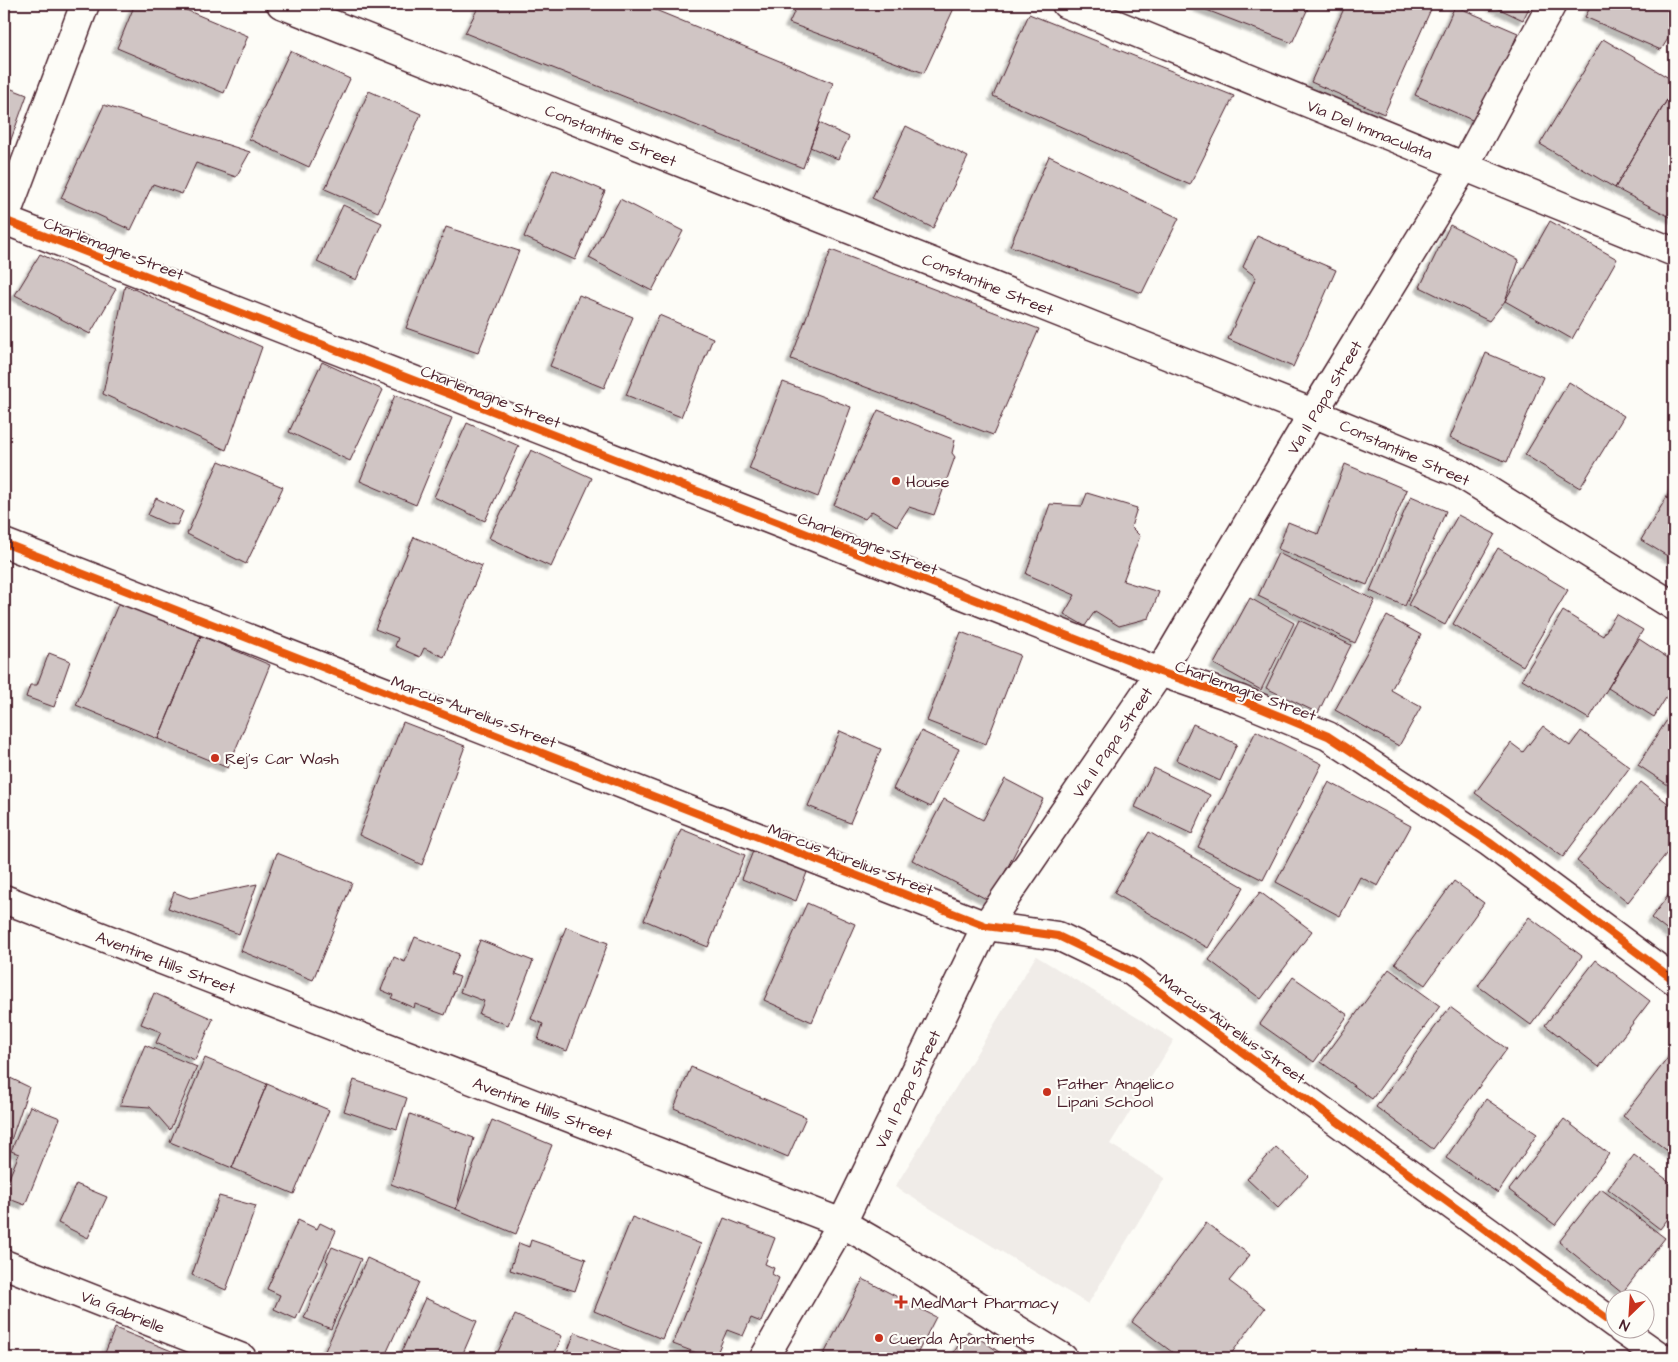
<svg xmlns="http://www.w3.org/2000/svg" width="1678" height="1362" viewBox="0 0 1678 1362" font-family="'Architects Daughter',sans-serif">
<defs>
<filter id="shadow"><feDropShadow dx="-4.5" dy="4.5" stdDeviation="1" flood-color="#0004"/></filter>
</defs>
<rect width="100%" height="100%" fill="#fdfcf7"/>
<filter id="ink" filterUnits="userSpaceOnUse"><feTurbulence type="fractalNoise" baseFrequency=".02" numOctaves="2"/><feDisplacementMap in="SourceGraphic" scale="10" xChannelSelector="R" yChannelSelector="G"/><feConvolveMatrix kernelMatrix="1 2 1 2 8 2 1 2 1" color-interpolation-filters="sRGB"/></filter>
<g filter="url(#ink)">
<path fill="#f0ece8" d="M1036,956l138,84 -64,104 55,34 -77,126 -193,-117z"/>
<path fill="#d0c5c4" stroke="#4a1f2b" filter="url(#shadow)" d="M135,4h37l76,32 -24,57 -107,-45z
M480,4h161l192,79 -30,85 -338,-135z
M798,4h158l-32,69 -135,-50z
M1191,4h119l-18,39z
M1346,4h80l6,3 -48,107 -73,-32z
M1489,4h42l-8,16z
M1592,4h82v25l-13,21 -76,-33z
M1455,6l63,27 -39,90 -64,-28z
M1029,14l205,82 -44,89 -197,-89z
M1603,39l71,42v7l-59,100 -75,-44z
M290,51l60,28 -41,88 -60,-28z
M4,86l23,9 -23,64z
M1674,88v131l-59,-31z
M369,91l52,23 -43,98 -53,-23z
M104,105l146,47 -14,25 -40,-14 -14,31 -29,-10 -22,46 -70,-32z
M819,123l30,14 -11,22 -28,-12z
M906,126l62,31 -35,71 -61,-30z
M1049,156l130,62 -37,75 -132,-47z
M553,169l52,22 -30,69 -51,-23z
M620,199l63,32 -31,60 -63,-33z
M343,205l39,18 -26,57 -39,-18z
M1550,221l67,38 -45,80 -67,-38z
M1450,225l69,35 -14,41 -16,20 -69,-34z
M446,227l73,24 -41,102 -72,-25z
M1257,236l79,34 -43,97 -65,-28 28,-62 -13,-10z
M831,250l208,79 -46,106 -202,-76z
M40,254l76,35 -26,45 -75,-39z
M125,285l137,62 -36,103 -123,-56z
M579,295l54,22 -29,71 -54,-22z
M659,315l54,23 -32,79 -55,-22z
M1486,353l57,24 -36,85 -57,-24z
M322,362l61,28 -33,71 -61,-29z
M783,382l68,25 -33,90 -69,-28z
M1569,382l55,34 -44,72 -55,-33z
M395,395l57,23 -36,87 -56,-24z
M878,410l77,30 -3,13 3,4 -21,58 -25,-8 -12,19 -25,-15 -7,8 -31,-14z
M467,423l52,23 -34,75 -51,-24z
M531,450l61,28 -41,89 -62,-29z
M219,461l64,26 -37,77 -59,-30z
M1345,464l62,26 -40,95 -89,-36 10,-27 30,12z
M1674,485v75l-33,-20z
M1087,493l50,15 -6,19 9,9 -17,45 36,11 -10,26 -30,8 -24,-15 -10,15 -21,-12 11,-19 -49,-21 24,-70 32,2z
M1411,496l35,15 -41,95 -35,-15z
M156,498l27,13 -6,14 -9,-1 -20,-9z
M1458,515l37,19 -50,91 -37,-20z
M414,537l68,29 -38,91 -20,-9 -4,9 -25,-11 3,-8 -23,-9z
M1498,548l70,42 -45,76 -70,-42z
M1278,553l97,47 -20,43 -97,-47z
M1250,598l44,25 -33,67 -47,-26z
M119,602l82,34 -43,103 -82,-34z
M1563,611l40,25 13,-22 27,16 -54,89 -67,-40z
M1387,616l34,19 -30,55 30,17 -22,39 -64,-36z
M1299,620l52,25 -33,68 -52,-25z
M961,632l59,23 -34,89 -59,-23z
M201,636l69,29 -42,103 -70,-29z
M1639,639l35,23v23l-20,32 -46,-29z
M49,653l21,8 -16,46 -28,-10 4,-12h7z
M1674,709v80l-36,-24z
M403,722l62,24 -43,119 -63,-30z
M1193,724l44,20 -17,37 -44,-21z
M1543,726l27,20 11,-15 49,36 -67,90 -88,-64 36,-50 12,9z
M840,731l41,18 -31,74 -42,-17z
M921,731l38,18 -28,58 -38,-18z
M1256,731l66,33 -59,116 -65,-33z
M1154,768l56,27 -18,39 -57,-27z
M1005,779l38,20 -53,102 -78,-41 32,-61 39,21z
M1329,782l82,44 -33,60 -18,-9 -20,39 -64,-34z
M1641,782l33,26v36l-46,58 -51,-41z
M681,829l64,26 -37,92 -64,-27z
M1149,832l95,55 -36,61 -94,-55z
M757,841l54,21 -15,39 -54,-22z
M277,853l75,30 -39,97 -72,-29z
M1454,881l30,22 -59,82 -30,-22z
M257,884l-18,50 -71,-26 6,-16 16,6z
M1674,888v48l-23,-18z
M1260,892l52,39 -51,68 -52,-39z
M807,903l48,21 -43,98 -48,-22z
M1529,917l53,39 -51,69 -53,-39z
M566,927l42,16 -41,108 -29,-11 5,-16 -12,-5z
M415,937l44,17 -8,20 9,3 -15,38 -30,-11 -1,4 -23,-10 2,-3 -12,-5 13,-33 11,5z
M480,940l53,21 -25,64 -29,-11 5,-13 -24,-9z
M1596,960l54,41 -51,66 -54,-42z
M1389,969l51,37 -68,93 -51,-37z
M1293,977l55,38 -34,47 -54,-38z
M154,993l59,26 -18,41 -39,-17 5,-11 -20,-8z
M1450,1007l57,42 -74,100 -57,-42z
M145,1045l52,22 -27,63 -20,-23 -30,-2z
M1674,1050v106l-51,-40z
M205,1058l62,26 -35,84 -62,-26z
M691,1067l115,50 -18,40 -114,-49z
M4,1075l25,12 -25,74z
M354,1080l53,18 -10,31 -53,-18z
M267,1084l62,26 -35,84 -62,-26z
M1486,1099l51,35 -39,59 -52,-35z
M30,1106l30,12 -35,87 -21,-8v-7l15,-36 -8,-3z
M410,1114l64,24 -18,71 -65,-25z
M1564,1119l45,35 -54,71 -46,-35z
M492,1120l60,25 -36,89 -60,-25z
M1276,1147l32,29 -30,32 -31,-29z
M1634,1155l40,30v26l-14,18 -52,-40z
M76,1184l31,13 -19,41 -30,-15z
M1601,1189l64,49 -43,55 -63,-51z
M219,1196l37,10 -30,84 -34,-15z
M632,1217l69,27 -39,95 -68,-28z
M724,1218l51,20 -10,26 9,4 -2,6 7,4 -18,44 -10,-4 -8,18 -16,-6 -12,28h-5l-37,-14z
M298,1220l19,9 3,-6 16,8 -40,88 -22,-10 6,-14 -13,-6z
M1206,1223l44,32 -21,26 36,27 -37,50h-48l-48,-36z
M531,1240l55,19 -11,32 -65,-21 9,-27 10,4z
M332,1247l29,12 -30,70 -27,-11 24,-56 -2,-2z
M367,1258l52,24 -35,76h-49l-11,-5z
M863,1279l73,38 -21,41h-93z
M425,1298l52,23 -16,37h-62z
M515,1315l47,21 -9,22h-58z
M115,1328l69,28 -1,2h-80z
M968,1331l40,27h-58z
M575,1332l64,26h-74z"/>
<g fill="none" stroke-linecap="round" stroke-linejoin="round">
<defs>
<path id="minor" d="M281,4l1032,409 148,61 213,132
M1066,4l608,248
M4,220l1156,452 81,28 87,36 161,106 185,138
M4,220l81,-216
M4,543l982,383 72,10 73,35 485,354
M4,899l838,324 38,22 183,113
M4,1264l238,94
M1622,1330l40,28
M764,1358l78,-135 144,-297 174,-254 153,-259 151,-246 88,-163"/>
</defs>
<use href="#minor" stroke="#4a1f2b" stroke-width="31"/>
<use href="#minor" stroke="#fdfcf7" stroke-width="28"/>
<defs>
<path id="cycleway" d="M4,220l1156,452 81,28 87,36 161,106 185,138
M4,543l982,383 72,10 73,35 485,354"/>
</defs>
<use href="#cycleway" stroke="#fdfcf7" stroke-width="11"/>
<use href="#cycleway" stroke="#e8590c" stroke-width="8"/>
</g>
</g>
<g fill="#c8321e" stroke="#fdfcf7" stroke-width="2">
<circle cx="896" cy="481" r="5"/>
<circle cx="215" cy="758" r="5"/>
<circle cx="1047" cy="1092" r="5"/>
<path d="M898.5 1294.5h5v5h5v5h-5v5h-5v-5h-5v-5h5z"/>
<circle cx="879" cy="1338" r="5"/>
</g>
<g text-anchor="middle" stroke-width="4.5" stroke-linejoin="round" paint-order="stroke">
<g font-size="16" fill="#4a1f2b" stroke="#fdfcf7">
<text transform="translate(1370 129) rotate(22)" y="6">Via Del Immaculata</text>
<text transform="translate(611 135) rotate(22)" y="6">Constantine Street</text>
<text transform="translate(114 248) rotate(21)" y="6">Charlemagne Street</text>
<text transform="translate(988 284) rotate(22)" y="6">Constantine Street</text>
<text transform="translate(491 396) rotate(21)" y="6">Charlemagne Street</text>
<text transform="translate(1324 397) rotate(-59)" y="6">Via Il Papa Street</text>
<text transform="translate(1405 452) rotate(24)" y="6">Constantine Street</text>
<text transform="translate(868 543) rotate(21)" y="6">Charlemagne Street</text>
<text transform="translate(1246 690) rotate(20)" y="6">Charlemagne Street</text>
<text transform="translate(474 711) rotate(21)" y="6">Marcus Aurelius Street</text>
<text transform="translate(1112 742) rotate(-56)" y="6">Via Il Papa Street</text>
<text transform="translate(851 859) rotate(21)" y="6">Marcus Aurelius Street</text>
<text transform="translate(166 962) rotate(21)" y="6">Aventine Hills Street</text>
<text transform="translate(1233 1028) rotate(36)" y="6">Marcus Aurelius Street</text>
<text transform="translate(907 1089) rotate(-64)" y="6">Via Il Papa Street</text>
<text transform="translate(543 1108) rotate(21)" y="6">Aventine Hills Street</text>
<text transform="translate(123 1311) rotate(22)" y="6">Via Gabrielle</text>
</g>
<g font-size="16" fill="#4a1f2b" stroke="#fdfcf7" text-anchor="start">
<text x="906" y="487">House</text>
<text x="225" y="764">Rej's Car Wash</text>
<text x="1057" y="1089">Father Angelico<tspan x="1057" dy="18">Lipani School</tspan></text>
<text x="911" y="1308">MedMart Pharmacy</text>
<text x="889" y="1344">Cuerda Apartments</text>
</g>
</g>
<rect width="1678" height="1362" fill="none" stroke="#fdfcf7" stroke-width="20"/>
<rect x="10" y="10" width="1658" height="1342" fill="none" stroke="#4a1f2b" stroke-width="2" filter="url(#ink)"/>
<g transform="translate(1630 1314) rotate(205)"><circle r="24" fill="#fdfcf7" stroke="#b5a4a5"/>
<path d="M0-4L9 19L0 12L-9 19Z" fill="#c8321e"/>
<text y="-8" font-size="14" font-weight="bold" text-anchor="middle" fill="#4a1f2b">N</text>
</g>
</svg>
